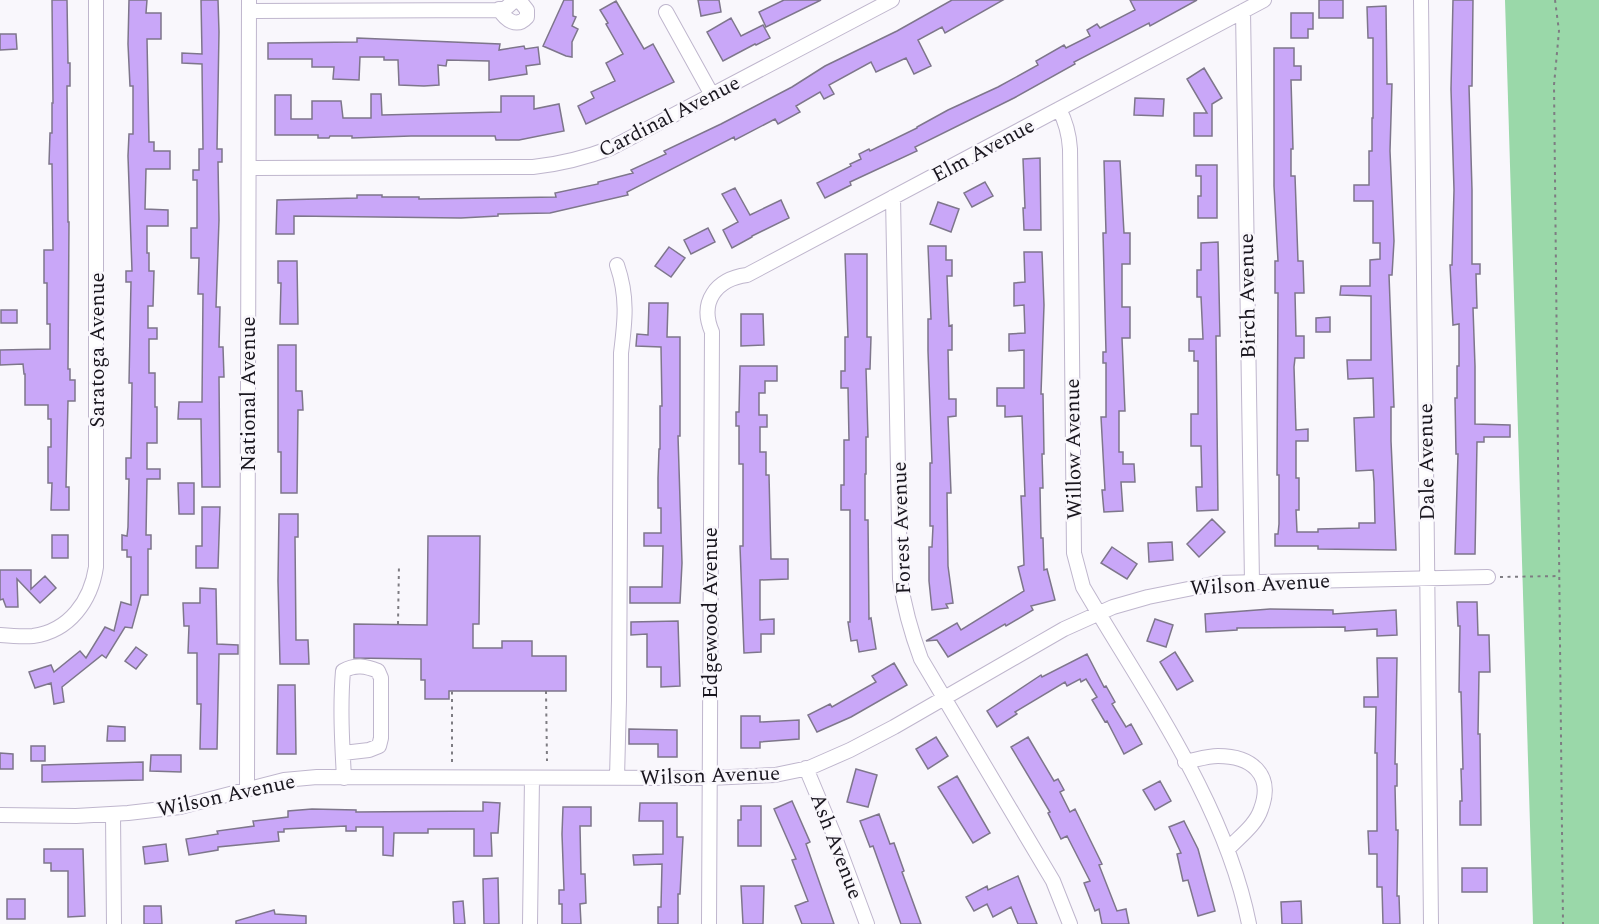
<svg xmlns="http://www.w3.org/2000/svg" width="1599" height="924" viewBox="0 0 1599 924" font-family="Spectral,serif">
<rect width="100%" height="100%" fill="#f9f7fc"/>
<path fill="#9ad8a9" d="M1505,0h94v924h-66z"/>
<path fill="#c9a7f8" stroke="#7e768b" stroke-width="1.5" d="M52,0h15l1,63h2v23h-3l1,136h1l-1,147h2v11h5v21h-7l-2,86h3v23h-18l1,-27h-4v-36h3v-28h-3v-14h-23v-31h-1l-1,-10 -23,1v-15l50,-1v-25h-3v-41h-3v-33h9l-1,-86h-3l1,-31h2v-30h1z
M129,0h18l-1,13h15v26h-14l2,103h5v9h16v18h-24l-1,40 23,1v16h-21v27h2v18h5l-1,35h-5v22h9v11h-8v34h6v34h2v36h-10v26h13v10h-13l-1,56h5v14h-3v46h-7l-9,33 -7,-1 -19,31 -4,-3 -40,32 2,15 -10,2 -3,-21 -16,5 -6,-16 22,-7 3,7 26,-21 6,7 19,-31 9,4 7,-29 10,3v-48h-4v-7h-5v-15l5,1 1,-9 1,-48h-3v-21h5l1,-75h-3l2,-101h-5v-11h6l-4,-115 1,-22h4v-48h-3l-2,-42z
M201,0h17l1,32 -2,117h5v13h-4l1,58 -3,87h4l-1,40h4l1,30h-5l1,110h-18l-1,-68h-23l1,-17h23l1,-108h-5l1,-36h-8v-30h6v-48h-4v-10h6v-21h4l-1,-85 -20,-1v-10l20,1z
M564,0h9v16l3,1 -4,9 6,3 -6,13v15l-6,-1 -23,-10z
M698,0h21l2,12 -20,4z
M784,0h37l-55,27 -7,-15z
M952,0h51l-58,33 -3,-6 -24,13 13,26 -17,8 -8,-16 -30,14 -5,-10 -42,23 5,9 -10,5 -4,-7 -24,14 4,6 -22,12 -3,-5 -40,21 -1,-3 -107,55 1,3 -78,18 -52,1v2l-37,2 -167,-2v18h-18l1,-34 80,-2v-3h25v2h37v2l137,-2 -1,-4 43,-9v-2l35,-9 -2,-3 35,-16 -2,-3 57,-27 71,-37 33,-21 72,-35z
M1130,0h67l-47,26 -1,-3 -75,39 1,2 -61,34 -99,49 2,4 -67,31 1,3 -26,13 -8,-15 34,-17 -1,-2 11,-5 -2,-5 10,-5 1,2 47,-23v-1l31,-17 50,-23 40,-22 -2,-4 28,-16 2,3 24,-12 -3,-6 10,-6 3,4 35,-18z
M1319,0h24v18h-24z
M1453,0h20l-1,86h-3l3,104v74h8v10h-4l1,34h-4l2,58v58l35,1v12h-26v5h-7l-2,112h-20l3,-100h-2l-1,-56h2v-32h2v-42l-6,1 -3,-60h2l2,-75 -3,-101z
M616,1l28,48 9,-5 21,38 -88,42 -8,-18 16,-8 -3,-6 24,-11 -9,-18 17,-9 -17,-30 2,-1 -8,-13z
M1386,6l1,78h5l-2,67 4,90 -2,34h-3l5,132h-3v34l5,109 -78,-1v-3h-43v-12h3l1,-10v-49h-2l1,-182h-3v-32h3l-4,-75v-138h20v18h7v14h-10l2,69h-2v27h4l3,85h5l1,32h-9l1,43h8v22h-9l-1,9 2,63 12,-1v12h-12v37h3v32h-3l1,22h21v-3l41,-1v-5h16l-1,-41 -1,-12 -17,1 -2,-53 20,-1 -1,-39 -25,1 -1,-19h24v-64l-31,-1 1,-9h29v-26l10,-1v-16h-7v-42h-19v-16h15v-34h3v-33h1v-80h-5l-1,-31z
M1291,13h22v16h-5v9h-17z
M731,18l10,18 22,-11 7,13 -14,7 -1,-1 -32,17 -16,-29z
M0,34h16l1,15 -17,1z
M357,38l143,6 -1,6 25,-4 1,3 13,-2 2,17 -14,2 1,8 -38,6v-19l-42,-1 -1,6 -8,-1 1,20 -15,1 -25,-1 -1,-25h-14v-3h-24l-1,23 -26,-1 1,-12h-22v-8h-44v-16l89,-1z
M1204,68l18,30 -10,6v32h-18v-23h13l-20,-34z
M371,94h10l1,21 119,-3v-16h33v13l25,-5 5,27 -45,9h-23l-1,-4h-84l-59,2v-2h-22l-1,2h-11v-3h-43v-40h16v24h21v-18h29l2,17h28z
M1135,98l29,1 -1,17 -29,-1z
M1040,158l1,72h-17l-1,-22h2l-2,-49z
M1104,161h16l4,72h6v31h-8v43h8v31h-8l3,73h-6v41h4v12h11l1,18h-14l2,29 -19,1 -2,-22h3l-4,-73h5v-54h-3v-11h3l-3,-119h3z
M1196,165h21v53h-19v-22h3v-20h-5z
M985,182l8,14 -21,11 -8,-14z
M735,188l15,27 31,-15 8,18 -37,18v1l-20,11 -9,-18 15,-8 -16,-28z
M938,202l21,7 -8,23 -21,-8z
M708,228l7,14 -24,12 -7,-14z
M1218,242l2,94h-4l2,174 -21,1 -1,-24h6l-1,-41h-10v-32h7v-53h-4v-10h-5v-12h14l-2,-42h-4v-27h4v-27z
M928,246h18v14h6v16h-5l2,50 3,-1v25h-4l1,49h7v17l-8,1 3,76h-4l1,73 5,37 -7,1 2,4 -16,2 -3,-29v-34h3l1,-21h-3v-63h2l-4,-112v-32h3z
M669,247l16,11 -14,19 -16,-11z
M1024,252h18l2,53 -3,89h2l1,60h-2l1,34h-3l1,50h2l1,32 3,-1 8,31 -24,6 2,4 -27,16 -1,-2 -57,33 -11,-17 -11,1 31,-18 4,7 63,-39 -6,-24 6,-2 -3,-69h4l-3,-80 -17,1v-11h-8v-18h27v-38l-15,1v-17l16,-1 -1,-28 -10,1v-23l11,-1z
M845,254h22v83h4l-1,32h-4l2,68h-2v37h-1v46h3l1,99 2,-1 5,31 -17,3 -2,-12 -6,1 -3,-19h2v-112h-9v-25h3v-45h5l-1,-52h-7v-17h4v-34h3z
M278,261h19l1,63h-18l1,-41h-3z
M649,303h19l-1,34h13v99h-2l4,127 -2,40h-50v-16h32l1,-41h-19v-13h17v-25h-3v-30l1,-29h1v-43h2l-1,-59 -25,-1 1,-12 11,1z
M1,310h16v13h-16z
M741,314h22l1,31 -23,1z
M1330,317v15h-14v-14z
M278,345h18v46h6l1,19h-5l-1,83h-16v-41h-3z
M740,366h37v15h-12v12h-6v22h8v12h-7v25h6v23h3l2,84h17v20l-28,1v40l14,-1v15h-13v18l-17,1 -4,-107h3v-82h-4v-38h-3v-14h3z
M178,483h16v31h-15z
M202,507h18l-2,61h-22v-22h6z
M279,514h19v23h-3l1,103h12l1,24h-29l-2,-83z
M1212,519l13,13 -26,25 -12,-13z
M52,535h16v23h-16z
M428,536h52l-1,88h-6v24h29v-7h30v15h34v35h-117v8h-24v-19h-4v-21l-67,-1v-34l73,1z
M1172,542l1,18 -24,2 -1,-19z
M1112,547l25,17 -10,15 -26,-16z
M0,570h31v19l14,-13 11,12 -16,15 -23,-24 1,28h-12l-3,-8 -3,1z
M200,588l16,1 1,55 21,1v9h-19l-2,95h-17l1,-45h-4v-51h-9l1,-27h-5l-1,-23h17z
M1457,602h20l1,33h11l1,37h-11l-1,62h2l1,91h-21v-24h2l-1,-32h2l-2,-77h-2l1,-66h-2z
M1270,609l63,1v4l63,-4 1,25 -20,1v-7l-32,2v-4l-108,1v2l-31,2 -1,-18z
M1155,619l18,6 -7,22 -19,-6z
M678,621l2,65 -19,1v-20h-14v-33l-16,1v-13z
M136,647l11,8 -11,14 -11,-8z
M1175,652l18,29 -16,9 -17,-28z
M1087,654l17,33 2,-1 9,16 -3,2 14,23 5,-3 11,20 -18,10 -17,-33 -2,1 -13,-22 5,-3 -11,-18 -5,3 -1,-3 -13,7 -2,-4 -50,30 2,2 -20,13 -10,-16 54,-36 1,2z
M1377,658h20l-2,106h2v22h-2l1,44h2l-1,66h2l1,28h-17l-1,-37h-5v-33h-8l-1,-23h9v-78h-2l1,-46h-12v-10h14z
M894,663l13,22 -56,32 -34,15 -9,-17 22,-11 2,3 44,-25 -4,-6z
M278,685h17l1,69h-19z
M741,716h19v6l39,-2v19l-39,3v6h-19z
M108,726l17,1v14h-18z
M629,729l48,1v27h-19v-13h-29z
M936,737l12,19 -20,13 -12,-20z
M1028,737l26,44 4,-2 6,11 -4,2 10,20 5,-3 27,55 -3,1 18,46 9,-2 3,15h-27l-3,-15 -4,2 -11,-28 6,-2 -23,-45 -6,3 -13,-26 2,-1 -39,-65z
M31,746h14v15h-14z
M0,753l13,1v15h-13z
M151,755h30v17l-31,-1z
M143,762v18l-101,2v-17z
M856,769l21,6 -9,32 -21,-5z
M957,776l33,57 -17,10 -35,-56z
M1160,781l11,20 -16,9 -12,-20z
M792,801l18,41 -4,2 28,80h-32l-7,-18 13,-5 -16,-41 4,-1 -22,-50z
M483,802l17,1 -2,30h-7l1,23h-18v-27h-46v4h-34l-1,23 -10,-1v-28h-27v4h-10v-5l-62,3v3h-6l1,9 -61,6v3l-29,5 -3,-16 32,-5 -1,-3 37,-5 -1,-5 35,-4v-6l24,-2 44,1v2l127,-1z
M640,803h37v34h6l-3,57h-2v30h-20v-17h3l1,-43 -28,1 -1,-10 30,-1v-33h-24z
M741,806h20v40h-23v-26h3z
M563,807h28v19h-11l1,48h4l1,29 -6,1 1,20h-19v-20h-3v-14h5l-2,-56z
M879,814l11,30 4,-1 10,28 -2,1 19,52h-20l-28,-78 -3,1 -10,-26z
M1184,821l14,28 17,62 -17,5 -10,-36 -5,1 -6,-27 4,-1 -12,-26z
M166,844l2,17 -23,3 -2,-17z
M44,849h39l2,67 -17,1v-46h-17v-8h-7z
M1462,868h25v24h-25z
M1018,876l19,48h-19l-7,-17 -18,10 -6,-13 -13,7 -8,-14 21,-11 1,4z
M498,878l1,46h-15l-1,-45z
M741,886h23l-1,38h-20z
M7,899h18v20h-18z
M463,901l2,23h-11l-1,-22z
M1301,901l1,23h-20l-1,-22z
M144,906h17l1,18h-18z
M274,910l1,4 31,2v8h-70v-3z"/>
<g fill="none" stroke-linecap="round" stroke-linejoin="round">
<defs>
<path id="minor" d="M1421,0l10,924
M499,9c7,12 18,19 28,8v-7l-8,-10
M249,11l247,-1 10,-2 9,-8
M1243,11l9,571
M666,12l46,83
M1059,109c7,13 10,24 11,40l4,404 9,34c62,106 142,216 166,337
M249,168l284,-1c28,-3 52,-9 78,-19l281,-148
M893,197l7,382c4,28 11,53 21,80l132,222 17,43
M617,265c11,32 8,56 4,88l-2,347 -2,78
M0,635c11,1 23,2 33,1 37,-5 58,-36 63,-69v-567
M343,753l26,-3 10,-4 2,-8v-60l-3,-7c-12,-5 -23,-7 -35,0 -3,35 -1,71 1,107
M1185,762c11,-2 22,-6 33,-6 33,0 56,18 43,53 -5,16 -22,28 -33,40
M806,768l28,67 33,89
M247,788l2,-788
M113,814l1,110
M0,815l76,1 52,-3 52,-6 104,-27 33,-3 392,1 66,-3 34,-7 41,-18 44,-23 170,-98 49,-22 35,-10 70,-14 270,-6
M530,924l2,-146
M709,924l3,-592c-13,-30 4,-53 35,-57l517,-275"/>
</defs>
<use href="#minor" stroke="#bfb6cd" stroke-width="16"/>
<path stroke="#7e7c82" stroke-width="2" stroke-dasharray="3 4.5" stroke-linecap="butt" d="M1555,0l4,31 -5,54 9,839
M1500,577l60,-1
M398,624l1,-60
M546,691l1,70
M452,762v-71"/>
<use href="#minor" stroke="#fff" stroke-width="14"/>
</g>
<g text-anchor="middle" stroke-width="5" stroke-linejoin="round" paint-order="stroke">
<g font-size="21" fill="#19161e" stroke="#f9f7fc">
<text transform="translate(669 116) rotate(-27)" y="7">Cardinal Avenue</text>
<text transform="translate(983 150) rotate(-28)" y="7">Elm Avenue</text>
<text transform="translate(1247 296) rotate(-91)" y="7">Birch Avenue</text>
<text transform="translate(97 350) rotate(-90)" y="7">Saratoga Avenue</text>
<text transform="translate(248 394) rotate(-90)" y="7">National Avenue</text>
<text transform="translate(1073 449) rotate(-91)" y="7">Willow Avenue</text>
<text transform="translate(1426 462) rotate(-91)" y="7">Dale Avenue</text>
<text transform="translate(901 528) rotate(-92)" y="7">Forest Avenue</text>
<text transform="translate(1260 584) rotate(-3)" y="7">Wilson Avenue</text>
<text transform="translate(710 613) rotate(-90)" y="7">Edgewood Avenue</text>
<text transform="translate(710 775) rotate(-2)" y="7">Wilson Avenue</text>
<text transform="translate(226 795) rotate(-12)" y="7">Wilson Avenue</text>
<text transform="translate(837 846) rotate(69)" y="7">Ash Avenue</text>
</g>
</g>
</svg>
